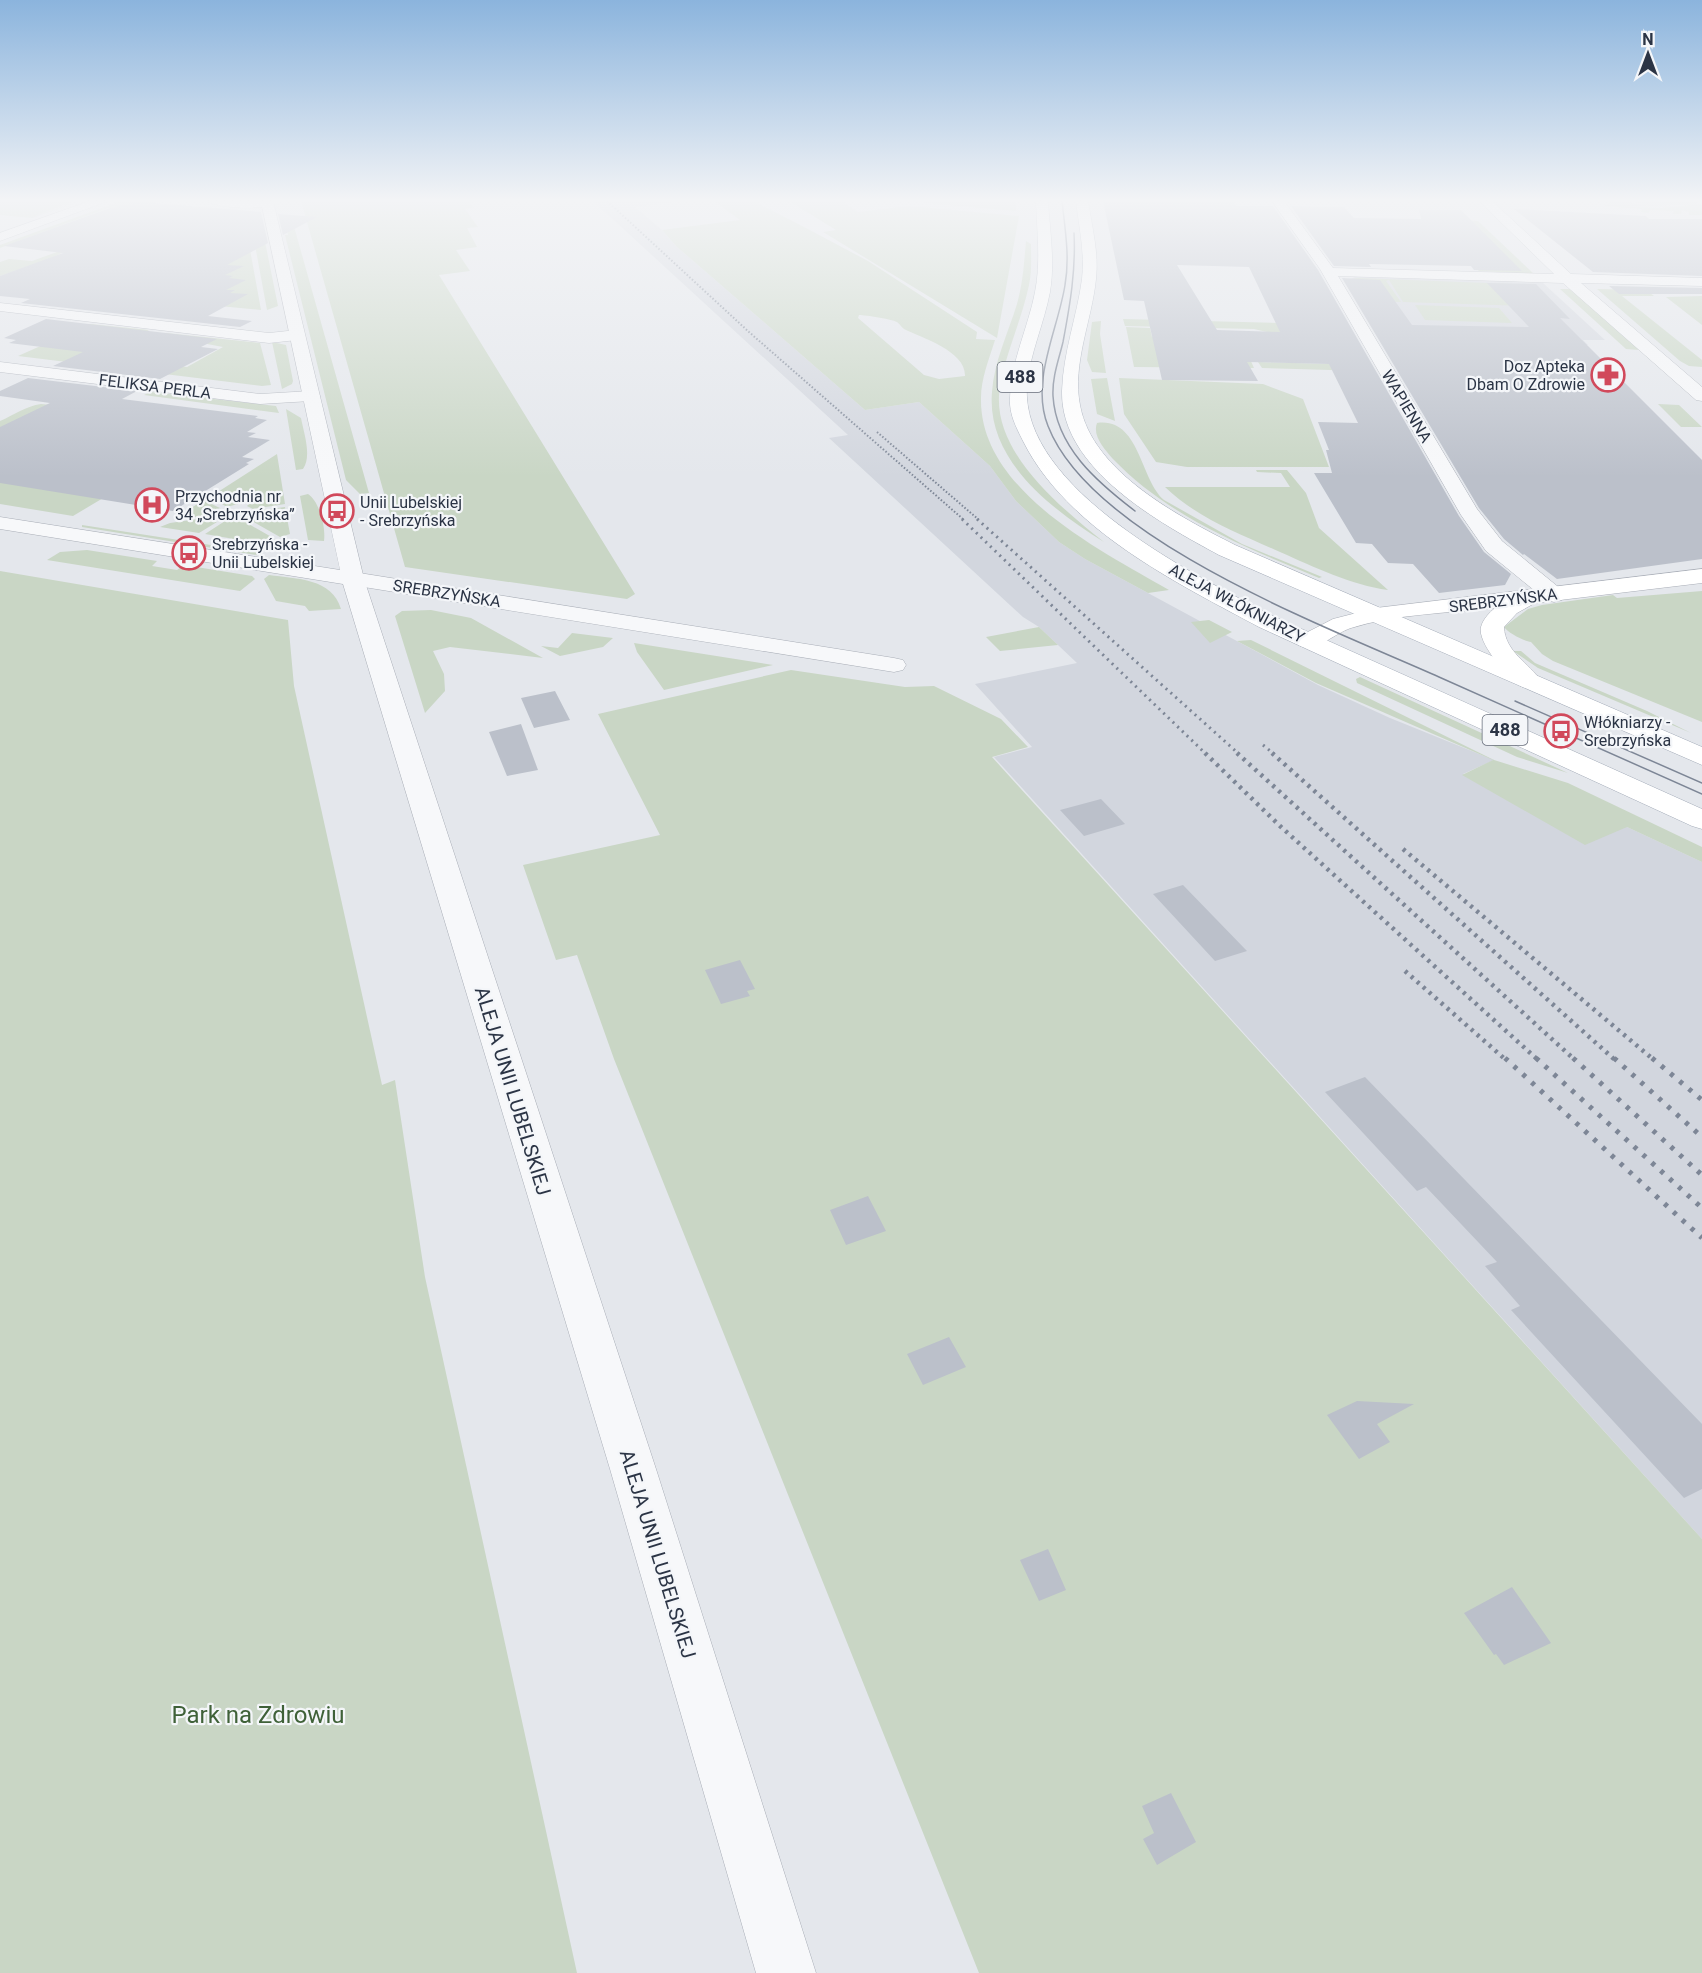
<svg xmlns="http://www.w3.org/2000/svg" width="1702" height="1973" viewBox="0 0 1702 1973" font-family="Roboto,sans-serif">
<rect width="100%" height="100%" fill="#e4e7ec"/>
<path fill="#d2d6de" d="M593,201h88l-46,6 27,23 14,16 189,164 54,-8 71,64 26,35 43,41 26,17 233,126 72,33 104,42 -31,14 164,53 75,35v677l-708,-782 38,-10 -57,-63 102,-21 -38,-36 -16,-10 -194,-179 19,-3z
M1355,277l188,6 62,57h-22l5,5 -148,-4 -20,-5 -70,-57z"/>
<path fill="#c9d6c5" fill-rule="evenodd" d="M0,201h75l-43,16 48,-16 -48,17 -32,-3z
M121,201l35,1 -48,6 -108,40v-3z
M301,201h168l5,6 -9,2 13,18 -11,1 10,19 -21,3 14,21 -31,4 196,319 -8,5 -222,-32z
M714,201h39l53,27 62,33 109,71 -1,7 19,1c-6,19 -14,39 -14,58 -2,93 121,153 188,192l-21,3 -63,-34 -26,-17 -43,-41 -26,-35 -71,-64 -54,8 -189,-164 -14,-16 78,-10zM859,315c7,0 32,4 38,7 3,2 4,5 7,7 18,9 62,22 61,47l-26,3 -15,-4 -66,-57z
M789,201h52l17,11 51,-6 110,10 -22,122 -174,-106 13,-2z
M922,201h94v10l-91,-8z
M1612,201c13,0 25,3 38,5l-19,-5h67l-1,3 -72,3 37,1 40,-4v11h-13v-3l-7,-2 -1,4h-8l1,-3 -23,-1 -3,3 -7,-1 1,-3 -37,-3z
M243,211l18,99 -63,-6z
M260,217l18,89 -11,4 -17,-92z
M1455,220l23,1 56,53 -55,-3 -7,-7z
M293,223l76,270 -9,1 -14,-14 -61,-245h3l-1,-6z
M1026,241l5,3c0,14 1,27 -2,41 -7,34 -23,67 -29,101 -11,64 60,121 104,156 -51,-32 -118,-81 -112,-150 2,-30 16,-59 25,-88 6,-21 7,-41 9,-63z
M79,244l-31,16 -48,16v-14l9,-3 23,2z
M1357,278l179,7 21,22 -154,-5 -14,-22 -3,1 15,21 -35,-1 -14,-22z
M1560,289h12l67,61 -13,-1z
M1597,289l49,1 8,6h-32l80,64v7l-13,-1 -9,-5z
M1702,296v29l-36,-28z
M1415,305l84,3 13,15 -87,-3z
M1123,319l155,4 6,13 -30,-7 -129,-3z
M1101,321l-1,13 6,39 -14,-1 -5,-12 5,-38z
M90,324l59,6 -9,5 -23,24 70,8 36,-20 -63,-12 6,-2 94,10 11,42 -9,1 -244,-30z
M1126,327l24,1 2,9 96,4 -3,-10 40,7 -35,21 4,9 -120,-1z
M272,342l14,3 7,36 -1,3 -10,5z
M1258,362l104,3 3,6 -103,-3z
M1107,378l8,43 -18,-7 -6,-35z
M1119,378l144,6 40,15 26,68h-142l-31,-5 -32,-48z
M151,392l125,14 3,7 -135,-18z
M41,404l42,4 47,74 -57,34 -73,-12v-83c14,-6 26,-15 41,-17z
M1658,404l21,1 23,22h-21z
M286,409l15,9c3,16 11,38 2,51l-7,1z
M1097,423c43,-6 43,57 67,77l78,44 80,33 -3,1c-74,-31 -149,-60 -206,-119 -8,-9 -21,-23 -16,-36z
M277,454l8,50 -32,5 -6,-3 2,-2 -8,-1 -14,4 -17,-10z
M1256,470h31l19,23 13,35 69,62c-37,-5 -74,-23 -108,-38 -40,-18 -83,-34 -115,-65h125l-9,-14 -24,-1z
M308,494c11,7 18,32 16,47l-16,-1 -8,-44z
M203,500l17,8 -10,3 -2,4 -34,5z
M285,507l5,27 -10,3 -35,-20 10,-2 2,-4z
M212,517l-3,4 8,1 -18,11 -39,-6 10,-4z
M238,519h2l35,20 -11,5 -59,-10 20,-13z
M82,525l180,28 1,3 -181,-29z
M87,550l70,11 -5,5 25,4 7,-5 68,11 3,3 -15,12 -193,-31 13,-8z
M0,571l288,49 6,66 88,399 13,-5 30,197 152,696h-577z
M269,575c28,4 63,3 72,34l-32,2 -4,-5 -29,-5 -12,-22z
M1702,591v131l-149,-61 -11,-7 -11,-12c-7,-1 -23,-9 -27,-15l24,-18 14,-4 71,-10 4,3z
M431,610l40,8 72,40 -93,-11 -17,4 11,23 1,17 -20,22 -30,-97 7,-5z
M1209,620l23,12 -22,11 -19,-21z
M1039,627l19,18 -58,6 -14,-14z
M572,633l41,5 -10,9 -43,9 -19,-10 17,2z
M1251,640l243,120 74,23 134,64v15l-75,-35 -42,18 -123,-70 31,-15 -177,-77 -79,-42z
M634,643l139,22 -109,25 -27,-38z
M1513,651h8l14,12 112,48 44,22 -153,-65z
M791,670l114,17 29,-1 67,33 27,28 -36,10 710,782v434h-723l-365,-914 -37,-104 -21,5 -33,-95 137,-30 -62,-121z
M1360,677l208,96 -51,-16 -160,-74 -1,-4z"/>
<path fill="#bbc0ca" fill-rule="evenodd" d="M1103,201h130l3,5h37l45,64 141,246 25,36 27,22 -6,11 -66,8 -26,-29 -25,-1 -16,-19 -16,-1 -42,-70h18l-6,-23h3l-11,-28 40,1 -29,-59 -82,-2 11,19 -96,-1 -18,-79 -20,-1zM1177,265l72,2 31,65 -63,-2z
M133,203h21l107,9 7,31 -41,22 17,1 -19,9 8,1 -4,2 17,2 -20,10h9l-5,3 18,1 -40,22 44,5 -12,6 -219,-24 9,-4 -30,-3v-20l63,-23 -59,-7 106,-38z
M1291,206l53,1 10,11 67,1 -2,-9h42l61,61 -48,-1 -3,-4 -102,-2 2,3 -37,-1z
M1514,209l132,7 3,3h53v57l-109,-4z
M278,214l39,3 -34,18z
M1342,278l38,2 32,45 117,2 -42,-44 49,1 34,35 -10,-1 142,142v99l-145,20 -33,-25 -1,1 -19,-16 -25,-31z
M1609,286l93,2v6h-83z
M46,319l171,20 -16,8 17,2 -58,30 -107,-13 30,-14 -74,-9 7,-3 -12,-2z
M28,378l109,13 -15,8 136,17 -3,2 12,2 -20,12 9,1 -8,4 22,3 -28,17 12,2 -8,4 3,1 -76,47 -173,-28v-56l50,-24 -50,-7v-5z
M555,691l15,29 -36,8 -13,-30z
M521,724l17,46 -31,6 -18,-44z
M1101,799l24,25 -41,12 -24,-26z
M1183,885l64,66 -32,10 -62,-67z
M740,960l15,29 -8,2 3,5 -29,8 -16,-34z
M1365,1077l337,347v65l-18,9 -173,-188 9,-4 -35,-40 12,-4 -71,-75 -9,4 -92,-99z
M868,1196l18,35 -40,14 -16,-35z
M949,1337l17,30 -43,18 -16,-31z
M1357,1401l57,3 -37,20 13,18 -31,17 -32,-44z
M1048,1549l18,41 -27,11 -19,-41z
M1512,1587l39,56 -47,22 -8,-11 -2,1 -30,-42z
M1171,1793l25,49 -39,23 -14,-26 11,-6 -12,-27z"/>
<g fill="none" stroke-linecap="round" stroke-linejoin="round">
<defs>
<path id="minor" d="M90,201h18l-108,40v-8z
M207,201h65l1,2c-9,8 -57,5 -66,-2z
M1272,201h12l49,67 221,6 -75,-73h13l79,73 131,4v8l-121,-3 121,104v14l-6,-1 -133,-117 -225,-7 139,233 25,32 60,49 3,5 -3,5 -8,2 -8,-2 -60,-49 -25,-36 -141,-246z
M0,303l269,30 28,-3 8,5 -8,5 -28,3 -269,-32z
M0,362l260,32 51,-3 6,1 3,4 -3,4 -6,1 -51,3 -260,-32z
M353,572l541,86 9,2 3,5 -3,5 -9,2 -549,-88 -3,-5 3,-5z"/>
<path id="tertiary" d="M261,201h12l91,378 292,890 160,504h-60l-146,-504 -267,-885 -343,-55v-12l340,53z"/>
<path id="secondary" d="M1702,569v14l-167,20 -18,10 -13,14c1,25 25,36 37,54l-3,5c-7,2 -13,3 -19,-1 -12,-8 -42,-43 -38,-58 2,-8 9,-15 14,-19 -46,5 -100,6 -144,20 -18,6 -32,23 -51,18l-4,-5 4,-5 33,-17 43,-11z"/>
<path id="primary" d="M1036,201h12c2,31 7,61 2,91 -6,32 -20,61 -23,93 -8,104 171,192 248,232l427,192v20l-10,-3 -433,-199c-84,-45 -192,-98 -236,-186 -7,-14 -14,-27 -13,-43 1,-37 18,-70 25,-106 6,-30 2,-60 1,-91z
M1076,201h12c4,26 11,52 8,78 -4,41 -24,85 -16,126 12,67 100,112 155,140l467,202v18l-483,-210c-59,-32 -159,-86 -157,-164 1,-38 15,-75 20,-112 3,-26 -3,-52 -6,-78z"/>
</defs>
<use href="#minor" stroke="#a9aeb7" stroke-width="1"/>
<use href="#tertiary" stroke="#a9aeb7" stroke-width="1"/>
<use href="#secondary" stroke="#a9aeb7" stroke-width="1"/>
<use href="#primary" stroke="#a3abb8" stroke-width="1"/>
<use href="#minor" fill="#f7f8fa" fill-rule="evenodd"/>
<use href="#tertiary" fill="#f7f8fa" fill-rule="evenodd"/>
<use href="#secondary" fill="#fff" fill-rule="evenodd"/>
<use href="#primary" fill="#fff" fill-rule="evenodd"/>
<path stroke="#7d8696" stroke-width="1.5" d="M1062,201c3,28 8,56 3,84 -7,45 -35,96 -17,141 44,114 284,203 391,251 87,39 175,78 263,117
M1074,233c2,37 -4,72 -11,109 -4,17 -11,35 -10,54 3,51 44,86 82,115
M1515,701l187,82"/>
<path stroke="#7d8696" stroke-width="2" stroke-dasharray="1.5 2" stroke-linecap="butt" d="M607,201l142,131 215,188
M877,432l102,88"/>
<path stroke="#7d8696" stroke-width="3" stroke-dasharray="2 4.5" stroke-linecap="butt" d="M962,519l244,235
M977,519l262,235
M1263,745l11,9"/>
<path stroke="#7d8696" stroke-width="4.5" stroke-dasharray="3 5" stroke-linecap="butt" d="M1205,753l75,73 258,234
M1237,753l338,307
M1272,753l343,307
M1403,849l251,211
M1405,971l101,89"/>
<path stroke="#7d8696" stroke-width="5" stroke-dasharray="4 8" stroke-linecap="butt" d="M1505,1058l197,180
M1536,1058l166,150
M1573,1058l129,117
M1614,1058l88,79
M1652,1058l50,42"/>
</g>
<linearGradient id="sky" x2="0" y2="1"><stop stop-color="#8bb4dd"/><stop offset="0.42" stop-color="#f3f4f6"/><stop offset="1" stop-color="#f3f4f6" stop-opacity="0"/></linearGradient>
<rect width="1702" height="477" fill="url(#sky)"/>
<defs>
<symbol id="pharmacy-ring" viewBox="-11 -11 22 22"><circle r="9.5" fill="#f4f6f9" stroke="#d1495b" stroke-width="1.5"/><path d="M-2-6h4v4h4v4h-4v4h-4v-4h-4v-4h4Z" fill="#d1495b"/></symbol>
<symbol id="hospital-ring" viewBox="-11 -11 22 22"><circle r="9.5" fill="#f4f6f9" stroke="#d1495b" stroke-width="1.5"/><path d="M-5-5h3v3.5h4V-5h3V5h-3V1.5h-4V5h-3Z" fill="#d1495b"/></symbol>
<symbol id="bus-ring" viewBox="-11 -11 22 22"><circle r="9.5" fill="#f4f6f9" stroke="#d1495b" stroke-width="1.5"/><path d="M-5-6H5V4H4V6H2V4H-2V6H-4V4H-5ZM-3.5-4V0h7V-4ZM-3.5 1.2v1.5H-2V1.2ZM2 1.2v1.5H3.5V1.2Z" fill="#d1495b"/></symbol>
</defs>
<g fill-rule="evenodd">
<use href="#pharmacy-ring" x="1589" y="356" width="38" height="38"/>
<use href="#hospital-ring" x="133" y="486" width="38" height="38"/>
<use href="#bus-ring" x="318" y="492" width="38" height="38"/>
<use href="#bus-ring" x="170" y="534" width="38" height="38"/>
<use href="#bus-ring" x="1542" y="712" width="38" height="38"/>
</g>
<g text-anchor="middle" stroke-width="4.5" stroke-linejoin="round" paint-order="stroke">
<g font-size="16" fill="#2b3445" stroke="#f4f6f9" text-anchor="start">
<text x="1585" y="372" text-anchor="end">Doz Apteka<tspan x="1585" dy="18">Dbam O Zdrowie</tspan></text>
<text x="175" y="502">Przychodnia nr<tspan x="175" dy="18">34 „Srebrzyńska”</tspan></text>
<text x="360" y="508">Unii Lubelskiej<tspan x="360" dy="18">- Srebrzyńska</tspan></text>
<text x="212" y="550">Srebrzyńska -<tspan x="212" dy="18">Unii Lubelskiej</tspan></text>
<text x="1584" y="728">Włókniarzy -<tspan x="1584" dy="18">Srebrzyńska</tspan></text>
</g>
<g font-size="16" fill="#2b3445" stroke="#f4f6f9">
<text transform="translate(155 386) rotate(7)" y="6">FELIKSA PERLA</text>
<text transform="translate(1407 406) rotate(59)" y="6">WAPIENNA</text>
<text transform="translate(447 593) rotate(9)" y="6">SREBRZYŃSKA</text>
<text transform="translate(1503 600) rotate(-7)" y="6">SREBRZYŃSKA</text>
<text transform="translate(1237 603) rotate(28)" y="6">ALEJA WŁÓKNIARZY</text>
</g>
<g fill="#f4f6f9" stroke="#676e7b" stroke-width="1.5">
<rect x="997.5" y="362" width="45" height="30" rx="4.5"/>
<rect x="1482.5" y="715" width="45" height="30" rx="4.5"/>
</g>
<g font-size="18" font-weight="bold" fill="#2b3445">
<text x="1020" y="383">488</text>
<text x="1505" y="736">488</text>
</g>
<g font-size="20" fill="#2b3445" stroke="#f4f6f9">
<text transform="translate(513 1091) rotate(73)" y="7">ALEJA UNII LUBELSKIEJ</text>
<text transform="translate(658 1554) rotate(73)" y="7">ALEJA UNII LUBELSKIEJ</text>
</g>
<g font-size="24" fill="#3f6138" stroke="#f4f6f9">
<text x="258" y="1723">Park na Zdrowiu</text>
</g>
</g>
<g transform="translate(1648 54)" stroke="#f4f6f9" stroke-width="4.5" paint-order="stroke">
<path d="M0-4.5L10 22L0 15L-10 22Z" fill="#2b3445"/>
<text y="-9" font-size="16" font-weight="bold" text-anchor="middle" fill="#2b3445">N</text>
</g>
</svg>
